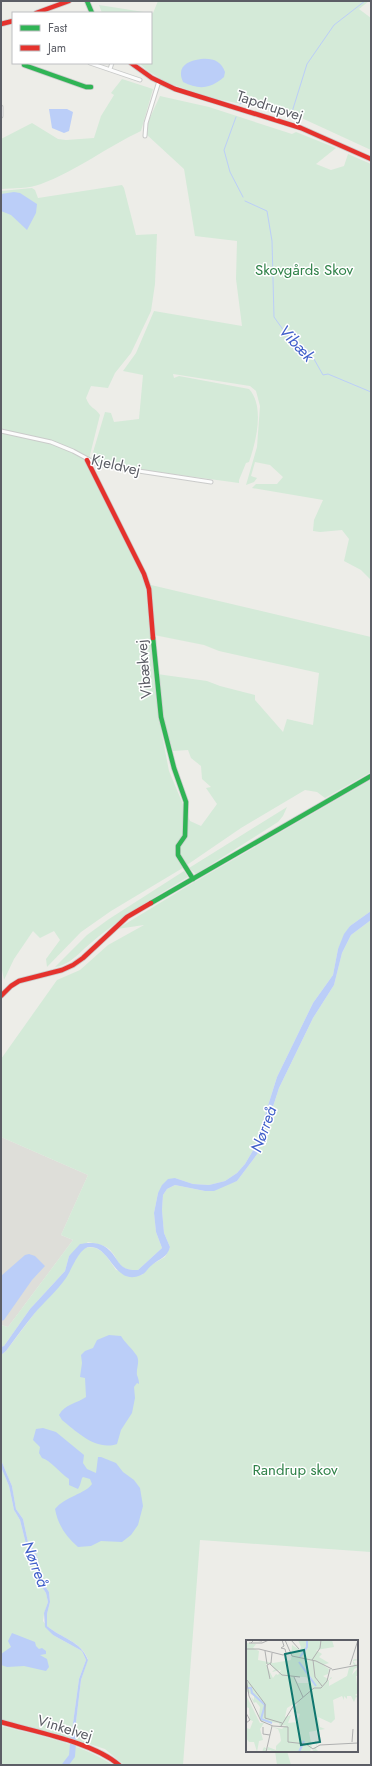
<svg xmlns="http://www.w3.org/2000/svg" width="372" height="1766" viewBox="0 0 372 1766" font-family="Jost,sans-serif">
<rect width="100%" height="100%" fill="#edede8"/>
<path fill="#deded9" d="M1,1137l87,38 -27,60 12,5 -65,87 -7,-2z"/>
<path fill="#d4ead8" d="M158,1h211l-10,8 12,9v132l-76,-35 -88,-18 -41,-15 -18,-11 -9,-8h12v-50h2z
M99,5l51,8h-48z
M122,79l31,10 -12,42c-34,16 -65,40 -100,53 -12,5 -28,4 -40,5v-50l31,-16 26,16 8,1 28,-2 7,-22 13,-21 -3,-2z
M160,96l49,11 83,27 4,-2 40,16 -20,16 15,6 13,-4 4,-12 23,10v416l-10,-10 -17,-9 5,-22 -7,-9 -22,2 -7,-1 1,-11 9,-20 -71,-12 4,-4h21l6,-7 -13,-12 -15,-3 -4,14 6,2 -3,4 -8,3 11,-38 3,-41 -4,-15 -6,-5 -77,-12 1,4 5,-2 70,13c16,17 7,53 0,73l-3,1 -7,17v3l-133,-18 -15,-6 14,-47 6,1 3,9 25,-3 4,-44 -20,-4 13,-18 18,-42 88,15 -6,-47 1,-38 -42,-5 -11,-67 -38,-35 1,-10z
M122,185l2,3 12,47 21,-1 -2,50 -4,27 -20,42 -16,20 -7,15 -17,-2 -5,12c4,11 9,9 14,17l-12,48 57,120 14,136 10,52 21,50 11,5 16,-22 -11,-16 5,-1 -9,-8 -1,-13 -10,-8 -3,-8 -15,1 -11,-35 -5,-42 50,7 13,5 35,9v5l28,32 4,-13 26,6 6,-52 -100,-22 -15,-6 -50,-10 -3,-50 220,52v135l-46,26 -8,-6 -12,-2 -64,38 -60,41 -70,42 -30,21 -34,35 -1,-8 14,-19 -6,-9 -14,7 -7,-7 -19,28 -10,21 -2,-10h-1v-779l31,-3 3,2 3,8z
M371,780v131l-21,15 -12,23 -5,26 -20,28 -36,74 -22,70 -10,17 -8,9 -12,8 -16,4 -16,-1 -18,-6 -17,15 -4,20 2,19 6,16 -24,22c-22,1 -18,-11 -29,-21 -5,-4 -15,-6 -21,-7l-19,14 -4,15 -35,38 -26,37 -3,1v-22l7,2 65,-87 -12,-5 27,-60 -87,-38v-78l56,-79 23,-10 28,-25 36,-20 -27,4 74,-45z
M287,807l-4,9 -5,6 -82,52 -7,-6z
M184,871l4,6c-37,22 -70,42 -103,71 -8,8 -19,18 -30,19l32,-32 22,-16z
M371,920v632l-171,-12 -17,225h-59l-19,-16 -31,-10 7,-59 7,-21c-8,-19 -26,-20 -41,-33v-12l3,-12 -1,-10 -4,-6 -9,-33 -8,-11 -5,-23 -7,-10 -4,-23 -11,-26v-105l5,-4 77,-102c16,-7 25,9 33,21l26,5 9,-10 14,-8 5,-10 -6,-14 -2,-23 1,-15 4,-6 8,-4 30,6 32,-10 21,-28 21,-65 34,-70 21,-33 8,-32 9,-18z
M1,1467l8,19 5,24 6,10 6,24 8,10 8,33 4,6 2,9 -4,12 -1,7 10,14 29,16 4,9 -7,19 -8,59 -70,-19z
M1,1726c39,10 78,17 112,39h-112z
M275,1751h12l4,14h-14z"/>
<path fill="#bbcef8" d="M201,59c12,-1 20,2 24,13l-1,5c-14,12 -25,13 -41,5 -7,-16 5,-21 18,-23z
M49,109h18l6,3 -4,19 -5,2 -12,-5z
M14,192l6,1 17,11 -1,9 -9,17 -16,-15 -10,-4v-17z
M371,911v9l-20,15 -9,18 -8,32 -21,33 -34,70 -21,65 -21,28 -23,10h-9l-30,-6 -8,4 -4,6 -1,15 2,23 6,14c-3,11 -10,11 -18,18 -4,3 -7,9 -11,10 -27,12 -30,-30 -52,-28 -10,1 -18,24 -23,31 -9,13 -22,24 -32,36 -10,12 -19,25 -28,37l-5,4v-8l3,-1 26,-37 35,-38 4,-15 11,-12c9,-2 22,-2 29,6 11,10 9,21 29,20l24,-22 -6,-16 -2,-19 4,-20 4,-8 6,-6 7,-1 18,6 16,1 16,-4 12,-8 8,-9 10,-17 22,-70 36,-74 20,-28 5,-26 6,-15 6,-8z
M29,1254l6,2 10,10 -13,14 -28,40 -3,1v-45l24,-21z
M109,1335l12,1c4,7 11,12 16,20 3,7 -1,12 0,19 1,3 2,5 2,9l-2,-1 -3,4 1,11 -3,15 -11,17 -4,14c-21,7 -40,-12 -55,-24l-3,-5c6,-11 17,-11 27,-18l-1,-19 -5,-1 2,-14 -1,-8 4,-4 8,-3 4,-8z
M43,1428l13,4 28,23 -1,8 4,6 9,4 2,-16h3l15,6 7,9 11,8 6,8 3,18 -5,19 -7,10 -9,7 -21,-1 -10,5 -13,1c-12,-10 -20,-22 -23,-38 11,-13 30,-15 37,-25l-2,-5 -7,-2 -1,1 -2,7 -2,4 -9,-4v-6c-9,-6 -19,-19 -27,-21l-3,-5 1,-6 -7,-7 3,-11z
M1,1460l11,26 4,23 7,10 5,23 8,11 9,33 4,6 1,10 -3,12v12c15,13 33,14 41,34l-7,20 -7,59 -3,-1 8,-59 7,-19 -4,-9 -29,-16 -8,-8 -1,-14 4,-11 -2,-9 -4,-6 -8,-33 -8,-10 -6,-24 -6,-10 -5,-24 -8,-19z
M12,1633l23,9 1,4 3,3 3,-1 4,3v3l-6,1 7,4 2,8 -3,4 -22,-5 -17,1 -6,-2v-11l10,-7 -3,-6z"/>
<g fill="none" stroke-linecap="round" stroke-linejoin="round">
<path stroke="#bbcef8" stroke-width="1" d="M240,104l4,-2 48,10 15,-48 27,-39 31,-24
M236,117l-12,33 6,22 13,25
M245,201l22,10 5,30 2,76 15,21 21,14 13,23 5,-1 43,18"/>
<path stroke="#bbcef8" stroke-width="6" d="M65,1765l7,-9 2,-25"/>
<defs>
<path id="street" d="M90,63l50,17
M110,69l2,-6
M1,107v9
M145,136l1,-13 13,-42
M1,431l50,11 22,9 26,14 112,17"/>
<path id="fast" d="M87,1l5,12
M24,63v2l62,22h5
M153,638l8,79 13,51 12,34 -1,34 -7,10v9l15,24
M151,903l220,-127"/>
<path id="jam" d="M36,13l33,-12
M1,24l12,-3
M131,63l21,15 23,11 126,39 70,31
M87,460l57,114 5,15 4,49
M1,996l10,-10 8,-5 43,-11 11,-5 10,-7 44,-41 24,-14
M1,1722c34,10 92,20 118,43"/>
</defs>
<use href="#street" stroke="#cacbca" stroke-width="5"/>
<use href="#fast" stroke="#cbcbcc" stroke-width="6"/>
<use href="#jam" stroke="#cbcbcc" stroke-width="6"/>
<use href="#street" stroke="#fcfcfc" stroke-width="3"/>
<use href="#fast" stroke="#30b455" stroke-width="4.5"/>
<use href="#jam" stroke="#e5322d" stroke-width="4.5"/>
</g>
<g text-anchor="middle" stroke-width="3" stroke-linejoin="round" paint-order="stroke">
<g font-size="15" fill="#5c5e66" stroke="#fff">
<text transform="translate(270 106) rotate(18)" y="5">Tapdrupvej</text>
<text transform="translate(116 465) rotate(13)" y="5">Kjeldvej</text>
<text transform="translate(144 669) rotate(-95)" y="5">Vibækvej</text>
<text transform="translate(65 1728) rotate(17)" y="5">Vinkelvej</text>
</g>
<g font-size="15" fill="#308249" stroke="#fff">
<text x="304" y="275">Skovgårds Skov</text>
<text x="295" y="1475">Randrup skov</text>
</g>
<g font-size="16" font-style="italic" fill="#4160ca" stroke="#fff">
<text transform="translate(297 343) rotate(47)" y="6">Vibæk</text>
<text transform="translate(263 1129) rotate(-70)" y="6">Nørreå</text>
<text transform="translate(36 1564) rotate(69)" y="6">Nørreå</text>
</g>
</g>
<g transform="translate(246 1640)">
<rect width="112" height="112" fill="#edede8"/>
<path d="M52,0h34l2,7 -18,3 6,4 -3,3 10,6 -6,2 6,4 -1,5 -5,2 5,3 -1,3 4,-5 1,1 -3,2v6l18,-10 2,-8 5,-3 -1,-2v-3l2,-1 3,1 -5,1 5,6 -4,2 -2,6 6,-7v8h-2l2,17 -3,2 3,1v2l-2,-1 -2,5 -3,-6h-4v3l-3,-3v4l-2,-4 -9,4 2,19 -4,4 -13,-6 2,10 5,2 -16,3 3,16 5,-1 -2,-6 2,-1 -1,1 1,5 -1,3 3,3h-8l4,-3 -4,-1 -1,4h-35l-6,-2 -7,2 2,-5 3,2h-3l3,1 1,-3 8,3v-4l5,-5 -1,-7 -2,-5 -6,-2 10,2 4,-4 -6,1 -1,-3 -18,-2 -2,-5 1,-9 -4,-5 -2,1 -3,-6 3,3v-4l-8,-5 1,-48 9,1 -3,4 6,3 -1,9 15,3 18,-3 1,-15 8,5 1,-3zM20,24h4l5,6h-1l-2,2 9,-2 -3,5 -2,-1 -3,4zM48,37h12l5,6h-13zM53,61l-6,11 7,2 -3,8 -9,1 3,-8 -6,2 2,-9zM0,55l14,28h4l-4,6 3,11 -4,1 -2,11 -3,-10h-5l-3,-4v-10l4,1 3,-8 -3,-1 -1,-12 -3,-1z" fill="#d4ead8" fill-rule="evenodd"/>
<path fill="none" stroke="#bbcef8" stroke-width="2" d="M54,17l7,-10v-7M53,22l17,24M0,48h5l1,5 13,12 -4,14 11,4M53,112l5,-11"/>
<path fill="none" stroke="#afb0b0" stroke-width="1" d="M36,0l2,6 -3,2 4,1 1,4M39,0l7,16 24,5 16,8M45,0l8,9M3,3h13l7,-3M5,3l3,-3 8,1M0,9h13M13,9l24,6 6,-2M19,11l2,13M66,20l8,-12 1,-8M67,20l2,17 7,9M24,24l12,11 18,2M104,25l8,-25M86,30l26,-5M0,37l3,19M48,37l9,20M24,39l-3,-14 4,-2 1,-10M1,40l18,24v14l17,5M3,56l12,25 12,5 15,1v15l18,2 7,5 7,-4 38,-2M0,73l4,7 -4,3M35,86l13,-21 20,-17h7l6,-7 3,-12M17,87v7l7,1M106,102l1,-13M20,112l6,-26"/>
<path fill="#0f766e" fill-opacity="0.15" stroke="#0f766e" stroke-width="2" d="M58,10l16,92 -19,3 -16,-91z"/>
<rect width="112" height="112" fill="none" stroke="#5c5e66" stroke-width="2"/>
</g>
<rect width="372" height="1766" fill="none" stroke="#5c5e66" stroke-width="4"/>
<rect x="12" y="12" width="140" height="52" fill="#ffffff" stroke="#bebfc2"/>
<rect x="20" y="25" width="20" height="6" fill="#30b455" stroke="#bebfc2"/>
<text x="48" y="32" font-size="12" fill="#5c5e66">Fast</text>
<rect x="20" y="45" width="20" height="6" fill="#e5322d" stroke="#bebfc2"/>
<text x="48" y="52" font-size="12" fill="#5c5e66">Jam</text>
</svg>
